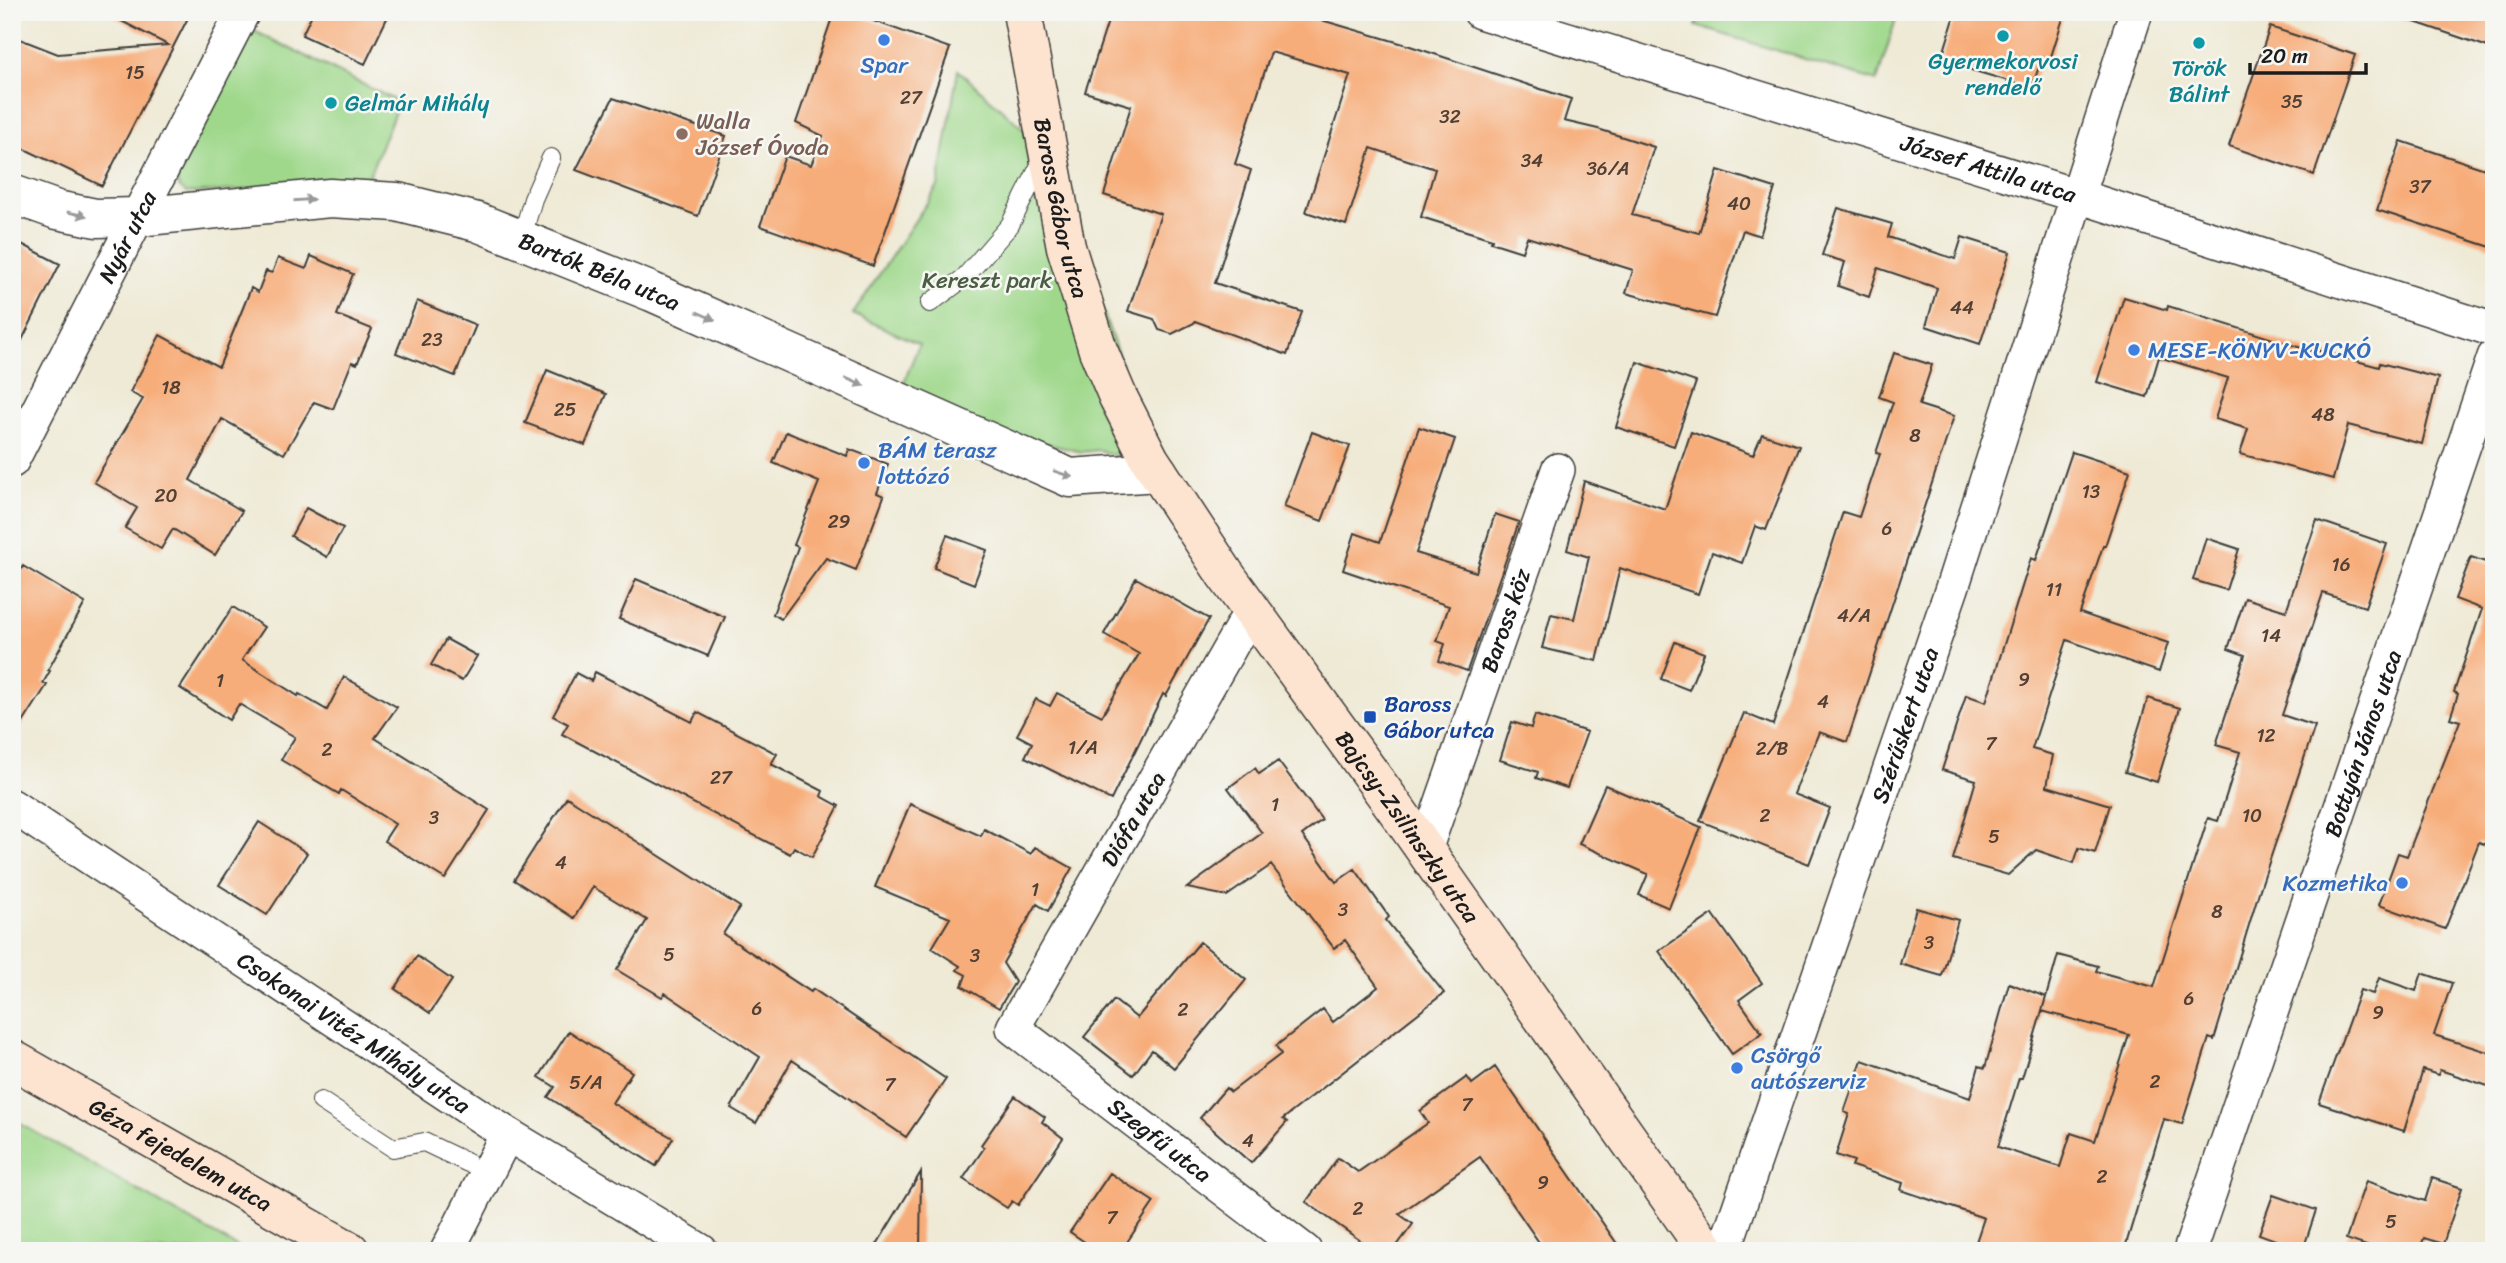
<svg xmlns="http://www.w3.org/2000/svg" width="2506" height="1263" viewBox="0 0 2506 1263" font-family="Sriracha,sans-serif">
<rect width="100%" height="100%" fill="#f6f6f2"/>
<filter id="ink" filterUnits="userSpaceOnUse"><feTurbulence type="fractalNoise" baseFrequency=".0143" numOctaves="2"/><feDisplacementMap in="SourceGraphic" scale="14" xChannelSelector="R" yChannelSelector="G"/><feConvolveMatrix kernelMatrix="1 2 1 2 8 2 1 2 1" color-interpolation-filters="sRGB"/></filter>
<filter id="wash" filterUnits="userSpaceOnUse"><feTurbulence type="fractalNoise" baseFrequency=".00686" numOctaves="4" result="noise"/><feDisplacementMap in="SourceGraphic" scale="28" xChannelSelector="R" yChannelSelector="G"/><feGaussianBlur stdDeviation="1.57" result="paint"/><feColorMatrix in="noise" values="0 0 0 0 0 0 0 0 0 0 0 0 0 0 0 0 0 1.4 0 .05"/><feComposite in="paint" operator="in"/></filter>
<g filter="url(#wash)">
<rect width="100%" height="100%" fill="#efead6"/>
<path fill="#9fd88b" stroke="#5e7a54" stroke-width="2" d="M1700,12h198l-21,69 -181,-55z
M250,29l149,73 -33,81 -180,10 -7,-6 -3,-10z
M958,70l90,81 110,321 -58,-22 -18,2 -150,-35 -35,-17 22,-56 -66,-30 85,-128z
M12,1119l232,132h-232z"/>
<g id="blocks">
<path fill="#f7ad7a" d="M104,12h87l-89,174 -90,-43v-107l46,18 110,-9z
M313,12h77l-25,52 -63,-29z
M834,12h14l102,36 -77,218 -113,-40 25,-70 26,9 12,-29 -27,-13z
M1111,12h183l113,33 164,54 -7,22 34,8 56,18 -22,68 67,18 19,-63 57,18 -15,48 -17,-6 -28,87 -89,-24 7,-23 -106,-33 -5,15 -31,-10 1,-3 -71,-22 14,-48 -64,-21 -25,77 -40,-13 44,-137 -79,-23 -36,112 16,6 -36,113 87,29 -15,43 -92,-34 -1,2 -22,11 -13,-4 -5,-11 -26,-8 33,-97 -57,-19 27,-89 -46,-14z
M1956,12h109l-16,51 -8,-3 -9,28 -91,-27z
M2401,12h93v37l-94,-32z
M2270,27l85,28 -41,120 -85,-29z
M613,98l113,38 -28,80 -122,-46z
M2401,141l93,31v76l-117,-38z
M1838,208l54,16 -4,13 67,22 7,-22 48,15 -30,92 -54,-18 11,-38 -59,-20 -9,29 -31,-11 7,-24 -23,-7z
M12,239l48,25 -48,96z
M311,256l42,18 -16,41 35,14 -15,35 -5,-2 -19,47 -19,-7 -30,52 -62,-35 -32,61 52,31 -27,44 -42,-26 -12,20 -36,-21 12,-20 -43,-26 49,-83 -13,-7 30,-57 59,32 32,-79 7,4 8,-21 6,2 6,-15 28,11z
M2124,297l43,13 1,-4 143,45 1,-2 67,18 1,-4 58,15 -16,66 -74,-19 -15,54 -93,-25 8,-25 -33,-10 13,-41 -69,-21 -12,40 -50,-15z
M417,301l59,24 -21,51 -59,-23z
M1894,353l38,12 -13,40 35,11 -107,326 -28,-10 -25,62 36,14 -21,56 -109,-43 44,-108 29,12 70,-213 16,5 21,-63 -4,-1 17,-51 -14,-5z
M1637,362l59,20 -22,64 -58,-19z
M547,370l59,24 -21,51 -60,-22z
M1419,427l36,12 -39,114 60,19 19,-58 24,8 -52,149 -28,-10 6,-17 -8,-3 12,-35 -106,-36 12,-37 25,9z
M786,432l61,24 2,-7 39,15 -11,29 7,3 -28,74 -30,-12 -45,61 -8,-5 25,-67 -4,-2 25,-63 -46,-19z
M1312,432l38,14 -28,75 -38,-14z
M1691,432l62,23 9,-21 37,12 -33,84 -11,-4 -13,37 -30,-11 -14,42 -78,-26 -23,93 -55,-13 9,-34 23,5 15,-62 -22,-7 17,-69 81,28z
M2072,452l58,19 -25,75h-2l-23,67 88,30 -9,29 -92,-32 -35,109 21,6 -6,31 63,19 -15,48 -16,-5 -5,15 -38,-13 -28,25 -55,-16 23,-79 -34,-10 24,-75 20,7 45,-144 5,2z
M306,508l37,20 -16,29 -36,-21z
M2317,520l70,24 -22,63 -42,-14 -41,122 33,11 -56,166 -45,148 -5,-2 -27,86 -18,-5 -40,132h-151l11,-33 -83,-28 2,-7 -51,-17 2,-5 -18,-6 13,-41 -5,-2 18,-52 108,38 9,-32 6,2 24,-85 37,14 -24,81h-3l-21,69 62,20 11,-34 24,8 34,-106 -87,-24 16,-56 40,11 -2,5 58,16 54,-169 10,3 22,-69 -24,-7 29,-90 -17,-6 17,-51 41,13z
M947,535l40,15 -13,34 -40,-16z
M2206,538l33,11 -13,41 -33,-10z
M2471,557l23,8v283l-15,-6 -34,87 -66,-24 19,-52 9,3 53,-135 -10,-3 8,-24 -4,-2 28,-83 -27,-10z
M23,566l62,37 -37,67 2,1 -7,12 4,2 -35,55v-155z
M1136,578l73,41 -43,77 -3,-2 -52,106 -86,-43 7,-14 -15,-8 19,-36 14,7 7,-13 45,23 37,-62 -35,-20z
M636,579l89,38 -17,39 -89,-37z
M233,607l31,20 -22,33 56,36 1,-2 28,16 17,-33 53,30 -22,31 114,72 -44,69 -61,-38 11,-17 -54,-34 -2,4 -58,-34 14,-23 -56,-33 -10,16 -49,-32z
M446,639l31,17 -15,25 -31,-16z
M1675,642l29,11 -15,37 -28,-11z
M595,672l97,50 5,-10 80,42 -6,10 52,27 -2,5 18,10 -27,51 -18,-10 -4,7 -228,-120 6,-10 -15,-8 23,-43 15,8z
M2148,698l32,10 -23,74 -32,-10z
M1535,715l52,17 -20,56 -31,-10 2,-6 -38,-12 12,-38 19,6z
M1278,761l44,59 -20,15 34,47 19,-13 34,48 -3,3 58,73 -161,126 4,3 -36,41 -51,-45 26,-30 5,4 50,-38 -5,-8 47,-37 10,13 45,-35 -33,-47 -11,8 -63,-83 -44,31 -40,-8 75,-55 -34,-45 27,-20 4,6z
M1605,785l96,42 -32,81 -30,-13 9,-21 -69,-30z
M567,797l173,110 -17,27 88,58 2,-3 133,90 -40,58 -114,-77 -36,63 -25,-15 29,-51 -95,-64 -3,4 -45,-27 30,-50 -54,-33 -19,31 -60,-38z
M910,804l71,32 3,-7 47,25 4,-7 37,21 -24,43 -11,-7 -34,59 12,19 -16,26 -37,-22 4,-11 -9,-5 3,-4 -28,-18 18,-30 -75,-31z
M259,822l48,31 -40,62 -48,-30z
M1916,908l42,12 -16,56 -42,-12z
M1713,914l49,69 -23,17 23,33 -30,21 -73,-103z
M1200,942l46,38 -72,88 -22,-18 -19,25 -49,-38 30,-37 23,18z
M417,956l35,24 -22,33 -35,-24z
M2422,973l30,10 -18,52 60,19v34l-54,-18 -2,5 -15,-5 -19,61 -85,-28 41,-113 13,4 6,-16 37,13z
M569,1031l63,41 -20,31 61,35 -17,28 -108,-69 7,-10 -16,-10z
M1495,1067l127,184h-77l-65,-94 -81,57 14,10 -20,27h-18l-69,-49 32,-44 20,14 70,-49 -8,-12 47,-34 5,7z
M1015,1096l30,21 -3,5 21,16 -45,67 -6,-4 -5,7 -44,-29 21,-31 -3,-3z
M921,1172l-1,79h-47z
M1110,1173l44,29 -33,49h-23l-28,-19z
M2432,1178l30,10 -19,56 -19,-6 -5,13h-38l-35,-12 20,-58 59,20z
M2273,1195l43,15 -13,40 -44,-16z"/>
</g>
</g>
<g filter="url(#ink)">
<use href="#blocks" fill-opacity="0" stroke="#3c3b38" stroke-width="2"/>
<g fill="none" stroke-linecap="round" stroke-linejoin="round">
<defs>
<path id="service" d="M521,240l12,-41 18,-41
M930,303l34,-25 46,-53 33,-66
M321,1101l72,47 31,-6 44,21"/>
<g id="minor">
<path id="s1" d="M1480,12l598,184 416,134"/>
<path id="s2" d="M12,461l231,-449"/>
<path id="s3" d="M1252,609l-239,419 292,223"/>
<path id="s4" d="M12,806l495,328 194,117"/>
<path id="s5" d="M1425,850l133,-380"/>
<path d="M447,1251l60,-117"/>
<path id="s6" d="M1724,1251l228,-663 184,-576"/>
<path id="s7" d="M2190,1251l304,-894"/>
</g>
<g id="tertiary">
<path id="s8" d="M12,194l45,16 39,8 41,-1 193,-19 67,4 80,20 175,70 418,186 88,-6"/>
</g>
<g id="secondary">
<path id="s9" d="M1022,12l44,235 32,103 20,47 32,63 75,114 171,235 311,442"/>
<path id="s10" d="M12,1059l338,192"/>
</g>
</defs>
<use href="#service" stroke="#3c3b38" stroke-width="20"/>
<use href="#minor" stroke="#3c3b38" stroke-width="36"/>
<use href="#tertiary" stroke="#3c3b38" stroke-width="41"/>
<use href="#secondary" stroke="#3c3b38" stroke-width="41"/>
<use href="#service" stroke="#fff" stroke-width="18"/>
<use href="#minor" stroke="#fff" stroke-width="33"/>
<use href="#tertiary" stroke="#fff" stroke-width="38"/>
<use href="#secondary" stroke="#fde4d1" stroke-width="38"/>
</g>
<defs><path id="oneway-solid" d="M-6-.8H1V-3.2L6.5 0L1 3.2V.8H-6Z" transform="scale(1.75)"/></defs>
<g fill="#999">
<use href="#oneway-solid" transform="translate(304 200) rotate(-4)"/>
<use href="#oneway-solid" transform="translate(77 214) rotate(12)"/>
<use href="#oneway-solid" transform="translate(706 316) rotate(24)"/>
<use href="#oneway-solid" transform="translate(855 382) rotate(23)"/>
<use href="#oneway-solid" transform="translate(1063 474) rotate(19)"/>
</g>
</g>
<g fill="#0f9aa8" stroke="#f6f6f2" stroke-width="2.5">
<circle cx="2003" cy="36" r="7"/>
<circle cx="2199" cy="43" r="7"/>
<circle cx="331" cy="103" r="7"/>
</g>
<g fill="#3f7fe0" stroke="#f6f6f2" stroke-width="2.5">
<circle cx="884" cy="40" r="7"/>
<circle cx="2134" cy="350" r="7"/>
<circle cx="864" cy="463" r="7"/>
<circle cx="2402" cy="883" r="7"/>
<circle cx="1737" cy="1068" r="7"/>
</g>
<circle fill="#8d6e63" stroke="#f6f6f2" stroke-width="2.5" cx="682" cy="134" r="7"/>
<rect fill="#1a4fb4" stroke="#f6f6f2" stroke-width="2.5" x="1363" y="710" width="14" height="14" rx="3.5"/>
<g text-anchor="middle" stroke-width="5" stroke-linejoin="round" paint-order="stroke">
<g font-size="19" fill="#534034">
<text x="135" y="79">15</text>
<text x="911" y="104">27</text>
<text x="2292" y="108">35</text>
<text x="1450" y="123">32</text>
<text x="1532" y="167">34</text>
<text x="1608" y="175">36/A</text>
<text x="2420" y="193">37</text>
<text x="1739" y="210">40</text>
<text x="1962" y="314">44</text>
<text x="432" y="346">23</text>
<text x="171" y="394">18</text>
<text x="565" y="416">25</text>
<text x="2323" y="421">48</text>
<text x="1915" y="442">8</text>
<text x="2091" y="498">13</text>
<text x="166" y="502">20</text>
<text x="839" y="528">29</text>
<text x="1887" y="535">6</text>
<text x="2341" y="571">16</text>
<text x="2054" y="596">11</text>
<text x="1854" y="622">4/A</text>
<text x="2271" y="642">14</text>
<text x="2024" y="686">9</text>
<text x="220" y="687">1</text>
<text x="1823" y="708">4</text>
<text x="2266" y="742">12</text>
<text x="1991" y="750">7</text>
<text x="1083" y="754">1/A</text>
<text x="1772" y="755">2/B</text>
<text x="327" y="756">2</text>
<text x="721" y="784">27</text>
<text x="1275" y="811">1</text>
<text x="1765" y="822">2</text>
<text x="2252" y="822">10</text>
<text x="434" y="824">3</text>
<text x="1994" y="843">5</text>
<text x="561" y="869">4</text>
<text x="1035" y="896">1</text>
<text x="1343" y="916">3</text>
<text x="2217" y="918">8</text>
<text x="1929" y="949">3</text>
<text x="669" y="961">5</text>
<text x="975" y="962">3</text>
<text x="2189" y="1005">6</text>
<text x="757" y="1015">6</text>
<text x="1183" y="1016">2</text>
<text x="2378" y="1019">9</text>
<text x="2155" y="1088">2</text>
<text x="586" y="1089">5/A</text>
<text x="890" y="1091">7</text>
<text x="1467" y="1111">7</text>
<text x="1248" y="1147">4</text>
<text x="2102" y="1183">2</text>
<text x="1543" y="1189">9</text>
<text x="1358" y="1215">2</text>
<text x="1112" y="1224">7</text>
<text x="2391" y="1228">5</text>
</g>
<g font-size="23" fill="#0d838f" stroke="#f6f6f2">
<text x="2003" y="69">Gyermekorvosi<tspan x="2003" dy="26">rendelő</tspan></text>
<text x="2199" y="76">Török<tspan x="2199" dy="26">Bálint</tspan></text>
<text x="345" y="111" text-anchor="start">Gelmár Mihály</text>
</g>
<g font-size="23" fill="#366cbe" stroke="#f6f6f2" text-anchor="start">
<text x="884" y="73" text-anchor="middle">Spar</text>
<text x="2148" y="358">MESE-KÖNYV-KUCKÓ</text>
<text x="878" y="458">BÁM terasz<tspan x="878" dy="26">lottózó</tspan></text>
<text x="2388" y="891" text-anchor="end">Kozmetika</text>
<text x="1751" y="1063">Csörgő<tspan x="1751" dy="26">autószerviz</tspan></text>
</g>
<g font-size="23" fill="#785e54" stroke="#f6f6f2" text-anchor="start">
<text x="696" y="129">Walla<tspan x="696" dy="26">József Óvoda</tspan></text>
</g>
<g font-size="23" fill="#1c1c1c" stroke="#f6f6f2">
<text dy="8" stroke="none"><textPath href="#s1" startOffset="532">József Attila utca</textPath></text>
<text dy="8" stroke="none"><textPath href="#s9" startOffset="200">Baross Gábor utca</textPath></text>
<text dy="8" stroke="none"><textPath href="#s2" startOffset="252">Nyár utca</textPath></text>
<text dy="8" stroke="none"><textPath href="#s8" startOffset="604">Bartók Béla utca</textPath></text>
<text dy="8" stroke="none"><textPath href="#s5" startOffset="243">Baross köz</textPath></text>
<text dy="8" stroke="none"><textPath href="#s6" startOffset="556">Szérűskert utca</textPath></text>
<text dy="8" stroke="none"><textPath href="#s7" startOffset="536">Bottyán János utca</textPath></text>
<text transform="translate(1133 819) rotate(-60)" y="8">Diófa utca</text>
<text dy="8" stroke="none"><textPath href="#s9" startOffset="917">Bajcsy-Zsilinszky utca</textPath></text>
<text dy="8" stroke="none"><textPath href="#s4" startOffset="410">Csokonai Vitéz Mihály utca</textPath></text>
<text dy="8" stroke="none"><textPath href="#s3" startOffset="667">Szegfű utca</textPath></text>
<text dy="8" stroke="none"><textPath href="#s10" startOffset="194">Géza fejedelem utca</textPath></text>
</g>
<g font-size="23" fill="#4a5e43" stroke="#f6f6f2">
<text x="987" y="288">Kereszt park</text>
</g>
<g font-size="23" fill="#164399" stroke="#f6f6f2" text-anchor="start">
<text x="1384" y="712">Baross<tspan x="1384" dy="26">Gábor utca</tspan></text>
</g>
</g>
<rect width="2506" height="1263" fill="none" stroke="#f6f6f2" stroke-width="42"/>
<path d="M2250 63v10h116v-10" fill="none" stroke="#1c1c1c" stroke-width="3.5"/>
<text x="2261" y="63" font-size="21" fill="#1c1c1c" stroke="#f6f6f2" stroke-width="5" paint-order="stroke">20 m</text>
</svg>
